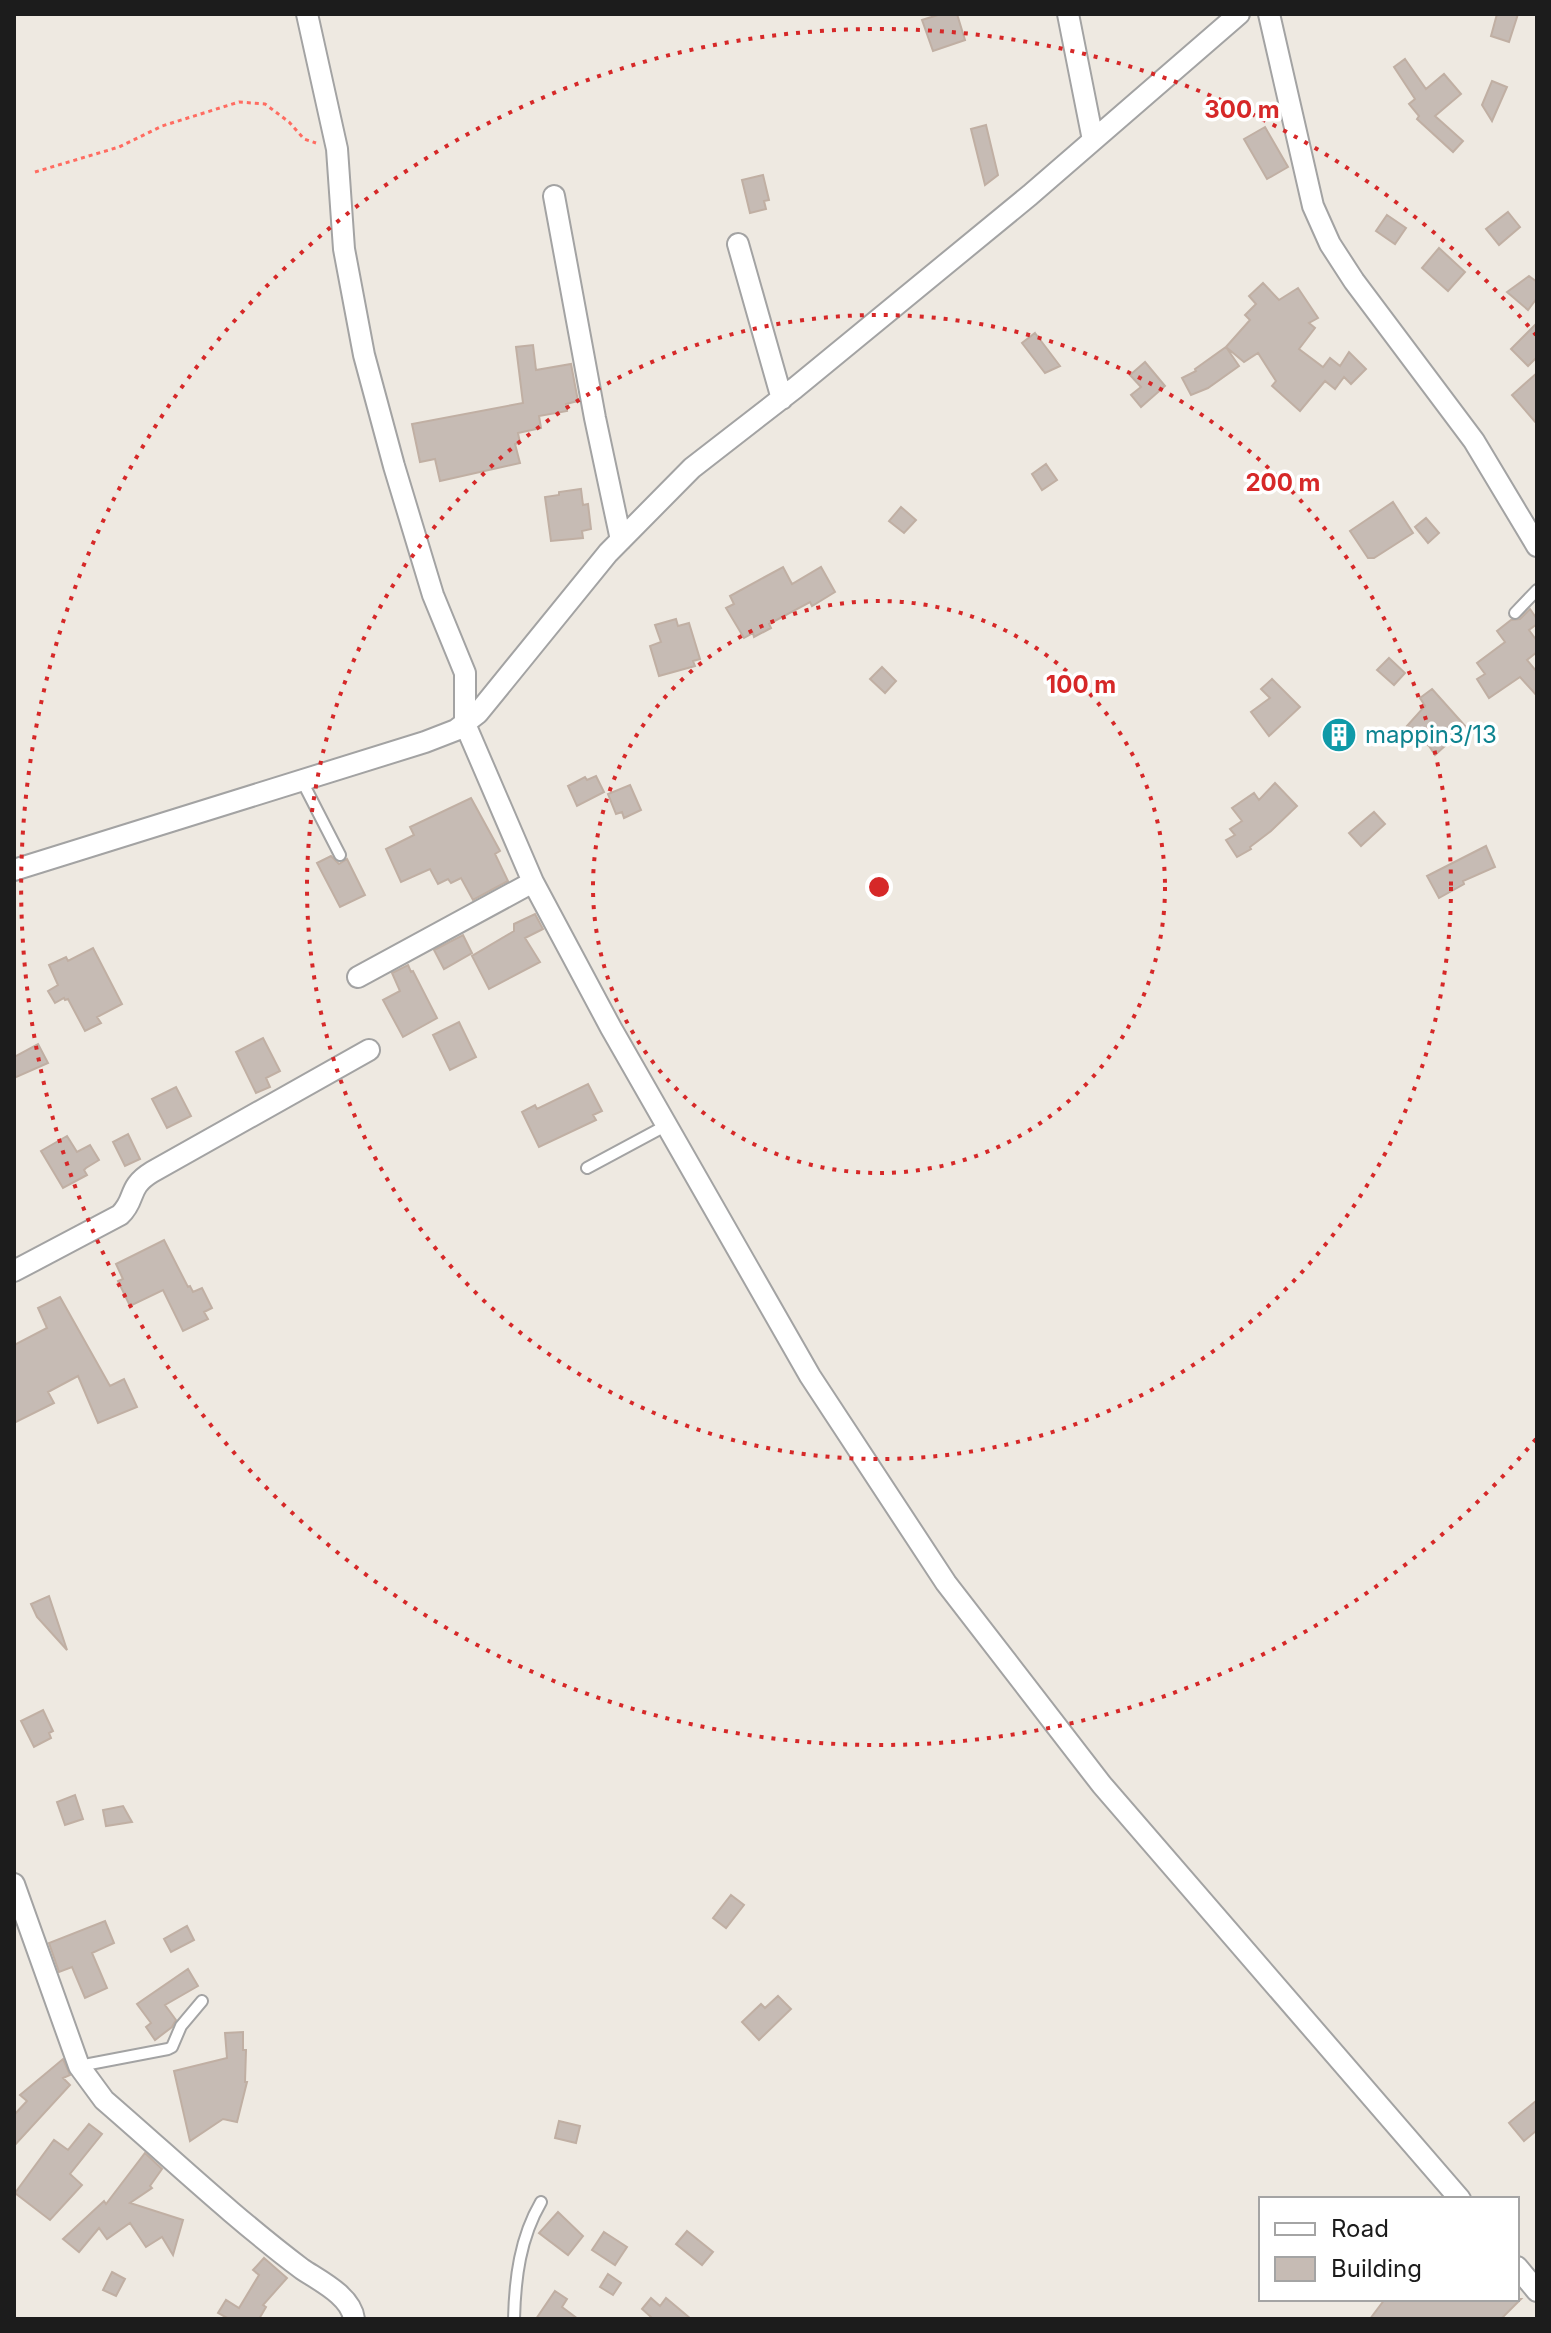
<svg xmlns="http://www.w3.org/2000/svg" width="1551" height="2333" viewBox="0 0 1551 2333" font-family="Inter,sans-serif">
<rect width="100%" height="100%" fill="#eee9e1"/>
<path fill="#c6bbb4" stroke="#c0afa3" stroke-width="2" d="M941,14h16l8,26 -32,11 -11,-31z
M1497,14h21l-9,28 -18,-6z
M1405,59l21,30 18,-15 17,20 -26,22 28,25 -10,11 -36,-33 2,-3 -10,-12 6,-5 -21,-32z
M1492,81l15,6 -15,34 -10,-16z
M986,125l12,50 -13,10 -14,-56z
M1265,127l23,40 -21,12 -23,-40z
M763,175l6,25 -5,1 2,8 -16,4 -8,-33z
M1508,212l12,15 -21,18 -13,-16z
M1387,215l19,13 -11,16 -19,-13z
M1439,248l26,24 -17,19 -26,-23z
M1529,276l8,6v16l-9,12 -21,-18z
M1263,283l16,17 19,-12 20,30 -9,5 6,5 -16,21 24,18 7,-9 10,8 9,-14 17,17 -15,15 -7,-7 -9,12 -10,-8 -25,30 -28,-25 4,-5 -18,-28 -14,9 -18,-15 24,-27 -5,-5 11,-11 -7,-8z
M1537,323v34l-9,9 -17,-17z
M1035,333l25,33 -15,7 -23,-30z
M533,345l3,25 35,-6 7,37 -12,3 1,7 -28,5 2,12 -23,5 2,10 -5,1 5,19 -80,18 -5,-22 -15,3 -8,-38 111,-21 -7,-56z
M1226,347l13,19 -31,22 -17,7 -9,-17 14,-7 -1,-2z
M1145,362l20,24 -24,21 -10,-12 10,-8 -11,-12z
M1537,373v51l-25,-29z
M1046,464l11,16 -15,10 -10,-16z
M581,489l2,16 5,-1 3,25 -9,2 1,7 -32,3 -6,-44 14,-2v-3z
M1393,502l20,31 -39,25h-6l-18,-27z
M901,507l15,13 -12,13 -15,-12z
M1426,518l13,15 -11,10 -13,-16z
M783,567l9,17 29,-17 14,25 -23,14 -2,-4 -41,22 2,4 -17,9 -1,-4 -9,5 -18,-30 8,-4 -4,-8z
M1530,609l7,10v5l-8,6 8,11v11l-10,8 10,12v24l-17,-19 -31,21 -12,-19 8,-5 -8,-11 28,-21 -8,-11 14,-11 9,-1z
M676,619l2,7 11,-3 11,36 -7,2 2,5 -36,10 -9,-30 11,-4 -6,-17z
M1389,658l16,15 -11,12 -17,-15z
M882,667l14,14 -11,12 -15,-14z
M1272,679l28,28 -31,29 -18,-24 19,-14 -9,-9z
M1432,689l34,38 -31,28 -6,-9 -22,-20 18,-20 -5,-8z
M596,776l8,16 -27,14 -9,-20 17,-9 2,3z
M1275,783l22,23 -26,25 -21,16 1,2 -14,8 -11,-17 9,-5 -5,-6 12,-8 -10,-13 22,-15 5,7z
M630,785l11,25 -17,8 -2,-6 -6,2 -8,-20z
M471,798l29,53 -5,3 13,27 -35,19 -12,-22 -10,5 -3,-4 -10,5 -8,-15 -29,13 -15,-33 28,-14 -4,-8z
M1374,812l11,12 -24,22 -12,-13z
M1486,846l9,21 -32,14 1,3 -25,14 -12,-22z
M331,856l8,8 8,-5 18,36 -25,12 -23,-44z
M535,914l8,15 -18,9 15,24 -51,27 -17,-33 42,-25v-7z
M463,935l9,18 -28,16 -10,-19z
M93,948l29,56 -25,13 4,6 -16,8 -17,-32 -3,1 -1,-2 -9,5 -7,-12 10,-6 -9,-20 17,-8 2,4z
M408,965l3,7 2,-1 24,47 -34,19 -20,-37 17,-9 -8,-18z
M459,1022l17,35 -26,13 -17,-35z
M263,1038l17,33 -14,7 4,9 -14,6 -20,-41z
M38,1044l10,19 -34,15v-21z
M588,1084l14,27 -9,4 3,5 -57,27 -17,-35 13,-7 2,4z
M176,1087l15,29 -24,12 -15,-29z
M128,1134l12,25 -15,7 -12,-24z
M67,1136l10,16 13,-7 9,15 -13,8 -2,2 3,5 -24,13 -22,-37z
M164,1240l24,47 2,-1 3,6 9,-4 10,20 -8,4 4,7 -25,12 -20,-41 -33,16 -12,-25 5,-2 -7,-15z
M60,1297l50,89 14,-7 13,28 -39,16 -20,-47 -30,16 6,11 -40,20v-78l33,-17 -9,-20z
M49,1596l18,54 -30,-33 -6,-13z
M43,1710l10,21 -4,2 2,5 -17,9 -13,-26z
M75,1795l8,24 -18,6 -8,-23z
M123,1806l9,16 -26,4 -3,-16z
M731,1895l13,10 -18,23 -13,-10z
M105,1921l9,22 -22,10 15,35 -22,10 -13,-31 -13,5 -10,-29z
M187,1926l7,14 -23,12 -7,-13z
M188,1969l10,17 -33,19 11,15 -4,7 -17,13 -9,-13 5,-4 -14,-19z
M778,1996l13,13 -32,31 -17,-18 19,-18 4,4z
M243,2032v18h3l-1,32h2l-10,40 -14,-3 -33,22 -16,-70 53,-13 -2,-25z
M63,2059l7,16 -7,3 7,7 -56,61v-31l13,-14 -7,-6z
M1537,2100v30l-13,11 -15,-18z
M559,2121l21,5 -4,17 -21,-5z
M89,2124l13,10 -32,40 12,11 -32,35 -35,-27 39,-53 14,10z
M145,2153l17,16 -12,17 2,2 -22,15 53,17 -10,35 -11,-18 -16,10 -16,-24 -23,16 -8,-11 -20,24 -16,-13 41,-38 2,3z
M558,2212l25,24 -15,19 -29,-22z
M687,2231l26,21 -11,13 -26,-21z
M604,2232l23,15 -12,18 -23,-15z
M264,2258l23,20 -24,27 3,2 -7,12h-30l-11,-6 8,-13 13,8 20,-33 -6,-5z
M112,2272l13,7 -9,17 -13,-6z
M608,2274l13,9 -8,12 -13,-8z
M555,2291l12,8 -5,8 16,12h-42z
M651,2298l9,8 6,-8 25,21h-42l2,-2 -9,-8z
M1385,2299h136l-20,20h-131z"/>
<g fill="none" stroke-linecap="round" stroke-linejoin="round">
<defs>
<path id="service" d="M1515,613l22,-23
M302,781l38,74
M587,1168l80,-43
M79,2066l89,-17 4,-2 9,-21 21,-25
M514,2319c1,-41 6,-81 27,-117"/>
<path id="minor" d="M307,14l30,135 7,100 20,106 30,111 39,129 32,78v51l68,158 78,146 199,348 136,207 156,202 358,414
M1068,14l25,126
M1269,14l44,192 17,38 24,37 120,160 63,105
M554,196l41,222 26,122
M738,244l44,155
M14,870l411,-128 31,-12 22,-17 130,-160 84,-85 103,-80 235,-193 209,-181
M358,977l175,-95
M14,1271l106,-56c17,-16 6,-27 32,-43l217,-122
M14,1884l65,182 25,34c66,57 129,117 198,169 18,12 49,27 52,50
M1517,2267l20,24"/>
</defs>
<use href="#service" stroke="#a3a3a3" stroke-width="14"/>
<use href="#minor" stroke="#a3a3a3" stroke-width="24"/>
<path stroke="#ff6c61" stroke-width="3" stroke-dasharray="4 4" stroke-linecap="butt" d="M35,172l84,-25 43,-21 77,-24 26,2 24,18 15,17 12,4"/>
<use href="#service" stroke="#fff" stroke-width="10"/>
<use href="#minor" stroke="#fff" stroke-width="20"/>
</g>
<g fill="none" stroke="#d62828" stroke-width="4" stroke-dasharray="4 8">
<circle cx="879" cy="887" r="286"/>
<circle cx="879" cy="887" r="572"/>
<path d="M1536 1439A858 858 0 1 1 1536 335"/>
</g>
<defs>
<symbol id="building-disc" viewBox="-11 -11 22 22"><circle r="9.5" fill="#0f9aa8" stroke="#fff"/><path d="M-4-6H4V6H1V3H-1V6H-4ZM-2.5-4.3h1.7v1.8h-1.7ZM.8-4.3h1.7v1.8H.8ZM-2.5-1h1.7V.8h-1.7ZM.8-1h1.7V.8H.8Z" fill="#fff"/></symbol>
</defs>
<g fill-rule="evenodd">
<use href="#building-disc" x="1319" y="715" width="40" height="40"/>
</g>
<g text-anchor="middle" stroke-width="7" stroke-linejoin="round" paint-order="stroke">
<g font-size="24" fill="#0d838f" stroke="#fff" text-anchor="start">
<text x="1365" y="743">mappin3/13</text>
</g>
</g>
<circle cx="879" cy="887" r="12" fill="#d62828" stroke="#fff" stroke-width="4"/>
<g font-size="24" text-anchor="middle" font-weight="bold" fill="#d62828" stroke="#fff" stroke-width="7" stroke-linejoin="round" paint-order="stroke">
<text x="1242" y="118">300 m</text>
<text x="1283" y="491">200 m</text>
<text x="1081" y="693">100 m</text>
</g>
<rect width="1551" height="2333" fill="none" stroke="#1c1c1c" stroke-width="32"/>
<rect x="1259" y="2197" width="260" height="104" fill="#ffffff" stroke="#a4a4a4" stroke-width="2"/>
<rect x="1275" y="2223" width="40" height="12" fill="#ffffff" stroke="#a4a4a4" stroke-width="2"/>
<text x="1331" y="2237" font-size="24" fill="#1c1c1c">Road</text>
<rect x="1275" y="2257" width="40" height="24" fill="#c6bbb4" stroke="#a4a4a4" stroke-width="2"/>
<text x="1331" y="2277" font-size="24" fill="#1c1c1c">Building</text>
</svg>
